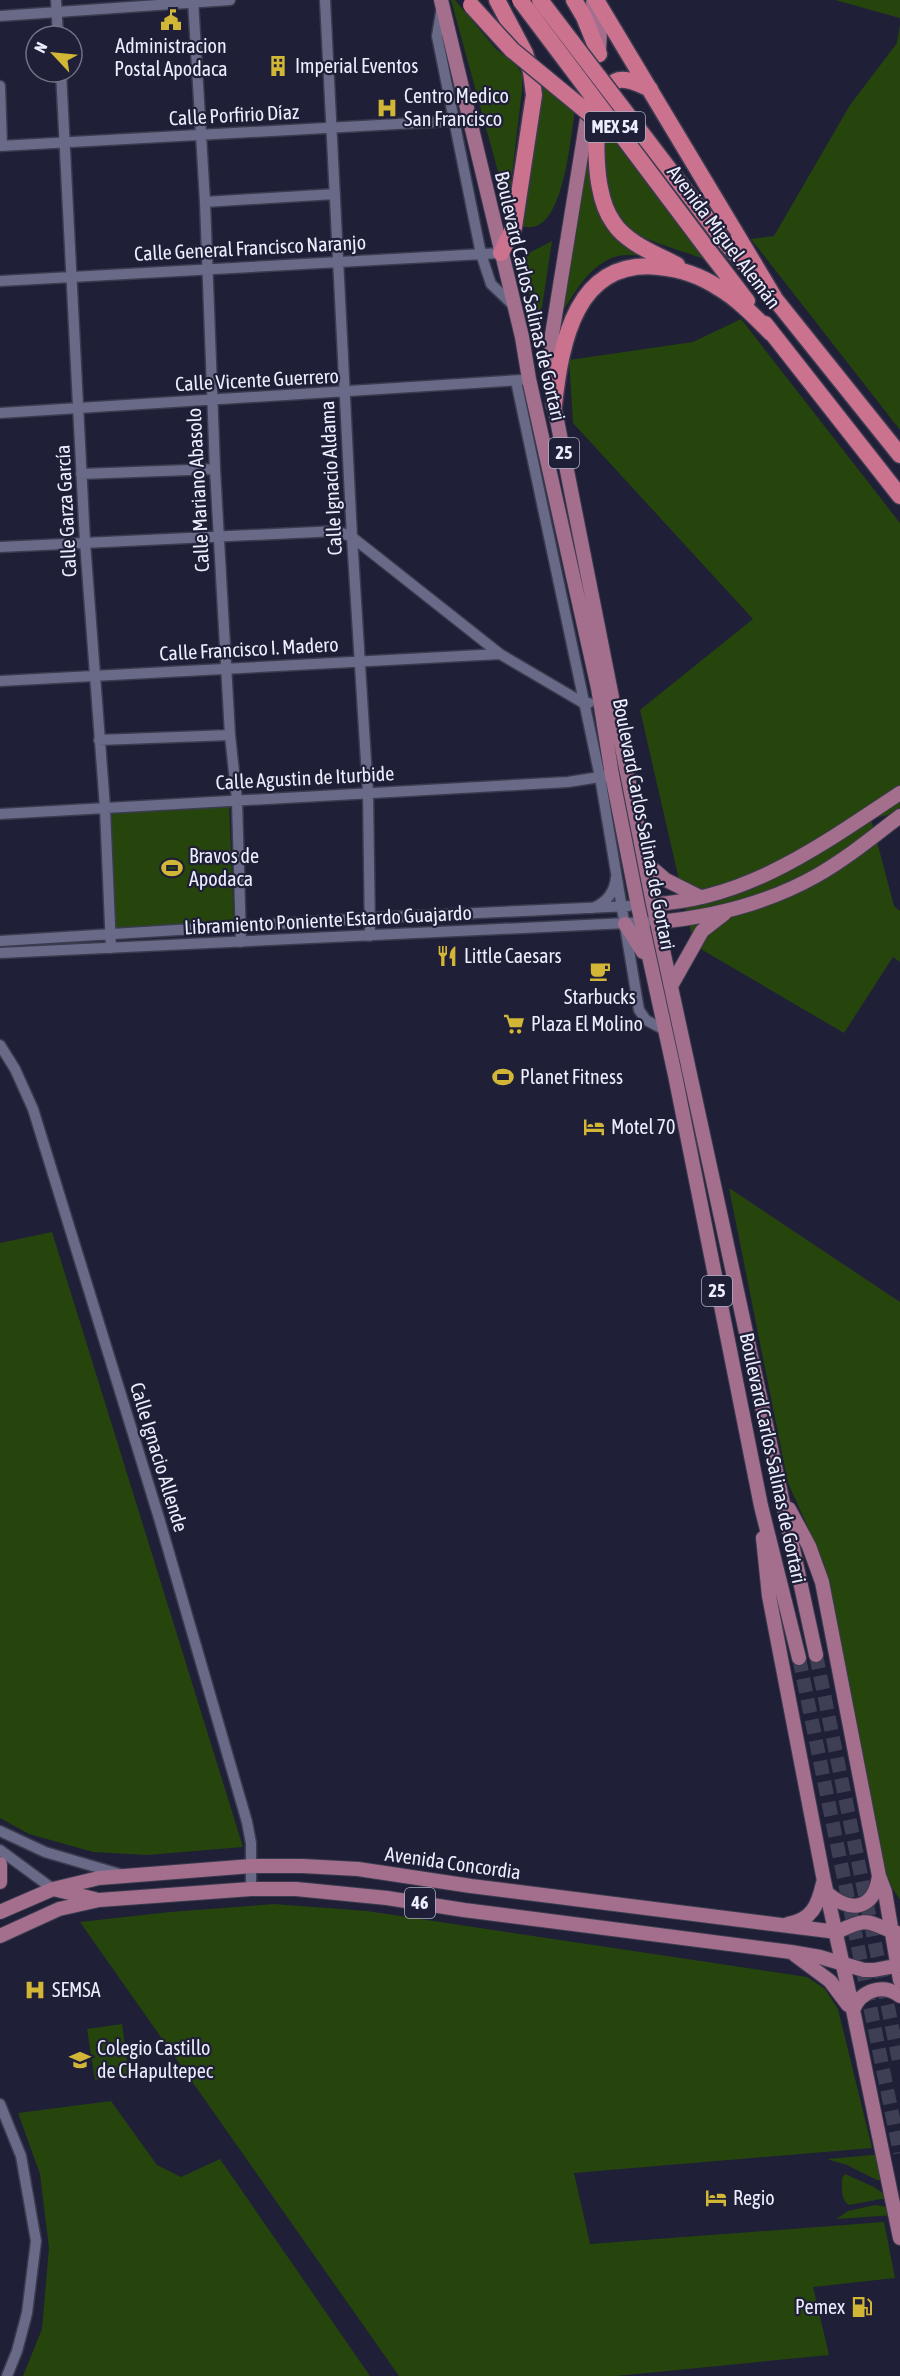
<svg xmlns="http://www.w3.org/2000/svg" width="900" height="2376" viewBox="0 0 900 2376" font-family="'Asap Condensed',sans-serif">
<rect width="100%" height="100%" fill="#1f1f37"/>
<path fill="#26450d" d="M451,0h4l41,49 20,16 6,9v16l-14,118z
M835,0h65v18z
M900,24v406l-149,-191 23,-3 76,-131 47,-62z
M540,80l35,31c-5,26 -11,129 -53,115z
M604,131l14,15 86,113c-21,-8 -45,-14 -65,-24 -35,-17 -39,-71 -35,-104z
M587,159c8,52 11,72 60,97 -9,0 -20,-2 -29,0 -27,7 -42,34 -56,57z
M552,241l-10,66 -7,14 -14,-64z
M741,319l159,204v289l-29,7 23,87 6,5v51l-7,-5 -49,76 -150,-88 -54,-235 113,-91 -180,-196 -4,-63 124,-18z
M229,804l5,119 -118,6 -6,-116z
M729,1188l171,114v598l-11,-17 -5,-17 -60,-303 -36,-80z
M52,1232l191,615 -96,8 -54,-3 -64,-18 -29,-16v-575z
M274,1904l93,7 440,66 18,12 13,20 34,139 -298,25 16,71 294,-22 11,56 -82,9 16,68 -213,21h-217l-319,-454 90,-10z
M122,2024l7,51 -34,5 -8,-51z
M111,2101l46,64 24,12 39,-18 150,217h-347l19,-47 7,-81 -9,-74 -22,-61z
M884,2154l-1,21 -2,5h-4l-30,-15 -20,-6z
M845,2174l29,13 13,9 1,4 -7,-1 -32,6c-9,-6 -7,-17 -7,-27z
M875,2205l8,1 11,5 1,4 -59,4 12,-8z"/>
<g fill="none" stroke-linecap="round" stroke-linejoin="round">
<path stroke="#3e3e55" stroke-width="14" stroke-dasharray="14 7" stroke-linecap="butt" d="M816,1655l84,411
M799,1658l101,495"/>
<defs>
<path id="minor" d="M56,0l2,36
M193,0l12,202 10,267 15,266 7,65 4,142
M325,0l27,537 16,256 2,143
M442,6l-5,30 44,218 10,30 22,21
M0,16l230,-16
M61,72l24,470 20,266 6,140
M0,86l2,60
M0,146l469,-26
M205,202l130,-8
M0,281l501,-28
M516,381l84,396 39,233 7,10 19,10
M0,413l521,-33
M81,474l134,-5
M0,547l337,-16 15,6 148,117 85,50 4,-1
M0,681l500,-27
M99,740l131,-5
M0,814l568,-32 38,-6
M593,908c14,-6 22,-17 23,-31
M0,941l371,-23 258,-12
M0,953l647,-31
M0,1045l15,24 18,40 126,409 88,304 4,21v46
M0,1831l45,21 78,23
M0,1850l53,39
M0,2104l21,52 15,85 -9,72 -10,38 -10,25"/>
<path id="major" d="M441,0l81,337 7,42 69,309 14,87 26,131 37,169 86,431 38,152
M593,3l7,27 -1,22
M589,106l-37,229 -1,31 3,39 99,499 163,751
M646,863l20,17 34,17
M653,904c95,-4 171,-61 247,-111
M657,922c55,-5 111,-19 159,-46 30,-17 57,-39 84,-60
M625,924l18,28
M671,986l31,-55 22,-17
M789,1509l20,37 13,36 57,294 6,16 15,88
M763,1538l6,58 55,285 29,129 47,228
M0,1864v18
M53,1889l42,10
M827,1893c25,21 47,16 52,-17
M0,1912l53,-23 46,-11 153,-12h50l56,3 113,17 366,46c35,-17 29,-9 63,2
M788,1924c24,-4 30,-19 35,-41
M0,1936l59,-27 40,-9 152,-11h45l91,9 77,12 327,42 29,5 44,13h10l26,-5
M795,1955l35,26 18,24
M853,2010c8,-20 30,-27 47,-14"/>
<path id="highway" d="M497,0l28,53 6,19 3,23 -20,132 -13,26
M574,0l10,17 15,37
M596,0l178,297
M650,89c-9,-4 -21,-11 -31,-9 -28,7 -24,86 -19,108 2,11 6,24 13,34 13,21 43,32 64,43
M724,241l26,29
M711,254l36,47
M767,289l133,166
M765,324l135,172
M554,405c7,-63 22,-147 105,-138 22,2 42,9 60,21 20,12 36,29 52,45"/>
</defs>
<use href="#minor" stroke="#3b3b4f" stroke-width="13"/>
<use href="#major" stroke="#3b3b4f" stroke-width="16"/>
<use href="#highway" stroke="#3b3b4f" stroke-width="19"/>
<use href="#minor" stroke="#686a87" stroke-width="10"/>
<use href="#major" stroke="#a36f8c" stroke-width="14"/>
<use href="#highway" stroke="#cb728f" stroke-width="16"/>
<defs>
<path id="highway-bridge" d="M520,0l191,254
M540,0l184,241
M471,5l41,45 96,79"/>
</defs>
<use href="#highway-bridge" stroke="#3b3b4f" stroke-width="19" stroke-linecap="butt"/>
<use href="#highway-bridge" stroke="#cb728f" stroke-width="16"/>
</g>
<defs>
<symbol id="civic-bare" viewBox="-9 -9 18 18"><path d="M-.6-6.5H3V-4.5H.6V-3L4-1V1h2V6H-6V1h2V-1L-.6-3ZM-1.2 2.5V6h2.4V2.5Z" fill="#d2b736" stroke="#1f1f37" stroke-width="2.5" paint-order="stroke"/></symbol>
<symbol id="building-bare" viewBox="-9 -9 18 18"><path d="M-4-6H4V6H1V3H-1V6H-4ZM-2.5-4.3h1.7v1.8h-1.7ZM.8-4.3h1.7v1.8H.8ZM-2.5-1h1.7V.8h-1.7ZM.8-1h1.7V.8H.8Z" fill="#d2b736" stroke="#1f1f37" stroke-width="2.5" paint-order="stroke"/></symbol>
<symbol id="hospital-bare" viewBox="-9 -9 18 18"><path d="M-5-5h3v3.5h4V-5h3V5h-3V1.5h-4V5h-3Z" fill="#d2b736" stroke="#1f1f37" stroke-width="2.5" paint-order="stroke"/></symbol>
<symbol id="stadium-bare" viewBox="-9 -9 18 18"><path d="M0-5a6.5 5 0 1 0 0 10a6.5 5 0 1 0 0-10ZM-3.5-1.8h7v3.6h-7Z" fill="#d2b736" stroke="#1f1f37" stroke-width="2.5" paint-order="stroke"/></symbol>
<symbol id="restaurant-bare" viewBox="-9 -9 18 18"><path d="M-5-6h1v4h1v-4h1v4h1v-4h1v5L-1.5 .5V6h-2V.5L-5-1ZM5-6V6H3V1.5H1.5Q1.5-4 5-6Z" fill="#d2b736" stroke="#1f1f37" stroke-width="2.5" paint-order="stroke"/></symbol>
<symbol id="cafe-bare" viewBox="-9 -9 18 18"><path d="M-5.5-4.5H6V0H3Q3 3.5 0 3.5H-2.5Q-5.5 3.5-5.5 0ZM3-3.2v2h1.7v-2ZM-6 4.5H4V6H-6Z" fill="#d2b736" stroke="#1f1f37" stroke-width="2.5" paint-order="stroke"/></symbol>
<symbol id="supermarket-bare" viewBox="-9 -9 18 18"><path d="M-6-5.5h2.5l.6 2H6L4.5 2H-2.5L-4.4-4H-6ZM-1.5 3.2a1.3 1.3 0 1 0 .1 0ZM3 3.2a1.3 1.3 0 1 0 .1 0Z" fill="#d2b736" stroke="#1f1f37" stroke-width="2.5" paint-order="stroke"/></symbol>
<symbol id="hotel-bare" viewBox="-9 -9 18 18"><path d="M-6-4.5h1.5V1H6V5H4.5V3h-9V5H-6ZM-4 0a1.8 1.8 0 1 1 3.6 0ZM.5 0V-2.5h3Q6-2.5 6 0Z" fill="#d2b736" stroke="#1f1f37" stroke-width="2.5" paint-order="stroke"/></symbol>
<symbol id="school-bare" viewBox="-9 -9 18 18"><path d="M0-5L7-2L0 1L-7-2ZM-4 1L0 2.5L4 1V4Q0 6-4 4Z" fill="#d2b736" stroke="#1f1f37" stroke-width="2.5" paint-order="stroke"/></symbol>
<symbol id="fuel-bare" viewBox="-9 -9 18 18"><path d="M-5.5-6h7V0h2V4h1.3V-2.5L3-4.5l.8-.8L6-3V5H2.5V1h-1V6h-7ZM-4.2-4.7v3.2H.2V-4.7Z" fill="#d2b736" stroke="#1f1f37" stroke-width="2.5" paint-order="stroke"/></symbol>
</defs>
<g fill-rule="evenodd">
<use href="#civic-bare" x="156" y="5" width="30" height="30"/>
<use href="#building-bare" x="263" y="51" width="30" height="30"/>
<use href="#hospital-bare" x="372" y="93" width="30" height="30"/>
<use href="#stadium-bare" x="157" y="853" width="30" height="30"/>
<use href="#restaurant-bare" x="432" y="941" width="30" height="30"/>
<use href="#cafe-bare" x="585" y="956" width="30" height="30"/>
<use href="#supermarket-bare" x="499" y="1009" width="30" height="30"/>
<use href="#stadium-bare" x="488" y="1062" width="30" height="30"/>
<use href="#hotel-bare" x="579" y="1112" width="30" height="30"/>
<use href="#hospital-bare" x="20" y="1975" width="30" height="30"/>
<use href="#school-bare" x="65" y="2045" width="30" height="30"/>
<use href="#hotel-bare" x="701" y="2183" width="30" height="30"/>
<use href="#fuel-bare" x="847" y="2292" width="30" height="30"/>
</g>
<g text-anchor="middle" stroke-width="4.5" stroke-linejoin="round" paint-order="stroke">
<g fill="#1f1f37" stroke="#aeb0c2" stroke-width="1.5">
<rect x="585" y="112" width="60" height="30" rx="4.5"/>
<rect x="549" y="438" width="30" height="30" rx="4.5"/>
<rect x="702" y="1276" width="30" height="30" rx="4.5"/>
<rect x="405" y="1888" width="30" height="30" rx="4.5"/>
</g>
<g font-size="18" font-weight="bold" fill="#eceefe">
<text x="615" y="133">MEX 54</text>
<text x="564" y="459">25</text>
<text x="717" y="1297">25</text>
<text x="420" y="1909">46</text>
</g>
<g font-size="20" fill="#eceefe" stroke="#1f1f37" text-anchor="start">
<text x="171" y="53" text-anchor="middle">Administracion<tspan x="171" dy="23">Postal Apodaca</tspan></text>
<text x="295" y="73">Imperial Eventos</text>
<text x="404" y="103">Centro Medico<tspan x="404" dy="23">San Francisco</tspan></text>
<text x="189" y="863">Bravos de<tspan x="189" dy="23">Apodaca</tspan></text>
<text x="464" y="963">Little Caesars</text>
<text x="600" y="1004" text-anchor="middle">Starbucks</text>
<text x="531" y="1031">Plaza El Molino</text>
<text x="520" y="1084">Planet Fitness</text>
<text x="611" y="1134">Motel 70</text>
<text x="52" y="1997">SEMSA</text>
<text x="97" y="2055">Colegio Castillo<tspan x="97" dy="23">de CHapultepec</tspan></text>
<text x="733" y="2205">Regio</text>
<text x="845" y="2314" text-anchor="end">Pemex</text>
</g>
<g font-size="20" fill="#eceefe" stroke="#1f1f37">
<text transform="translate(234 115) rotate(-3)" y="7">Calle Porfirio Díaz</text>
<text transform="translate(724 237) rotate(53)" y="7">Avenida Miguel Alemán</text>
<text transform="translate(250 248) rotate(-3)" y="7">Calle General Francisco Naranjo</text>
<text transform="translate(530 296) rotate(77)" y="7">Boulevard Carlos Salinas de Gortari</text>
<text transform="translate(257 380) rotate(-3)" y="7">Calle Vicente Guerrero</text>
<text transform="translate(331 478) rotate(-93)" y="7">Calle Ignacio Aldama</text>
<text transform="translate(198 490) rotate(-93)" y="7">Calle Mariano Abasolo</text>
<text transform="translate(66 511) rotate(-93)" y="7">Calle Garza García</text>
<text transform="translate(249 649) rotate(-3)" y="7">Calle Francisco I. Madero</text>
<text transform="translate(305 778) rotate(-3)" y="7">Calle Agustin de Iturbide</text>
<text transform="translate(644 824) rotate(79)" y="7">Boulevard Carlos Salinas de Gortari</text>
<text transform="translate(328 920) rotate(-3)" y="7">Libramiento Poniente Estardo Guajardo</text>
<text transform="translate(159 1457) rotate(73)" y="7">Calle Ignacio Allende</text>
<text transform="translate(773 1458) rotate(78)" y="7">Boulevard Carlos Salinas de Gortari</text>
<text transform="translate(453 1863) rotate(8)" y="7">Avenida Concordia</text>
</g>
</g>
<g transform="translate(54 54) rotate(296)"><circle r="28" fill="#1f1f37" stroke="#717287" stroke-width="1.5"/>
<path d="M0-4.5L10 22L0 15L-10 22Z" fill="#d2b736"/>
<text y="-9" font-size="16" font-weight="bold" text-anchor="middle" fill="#eceefe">N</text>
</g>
</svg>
